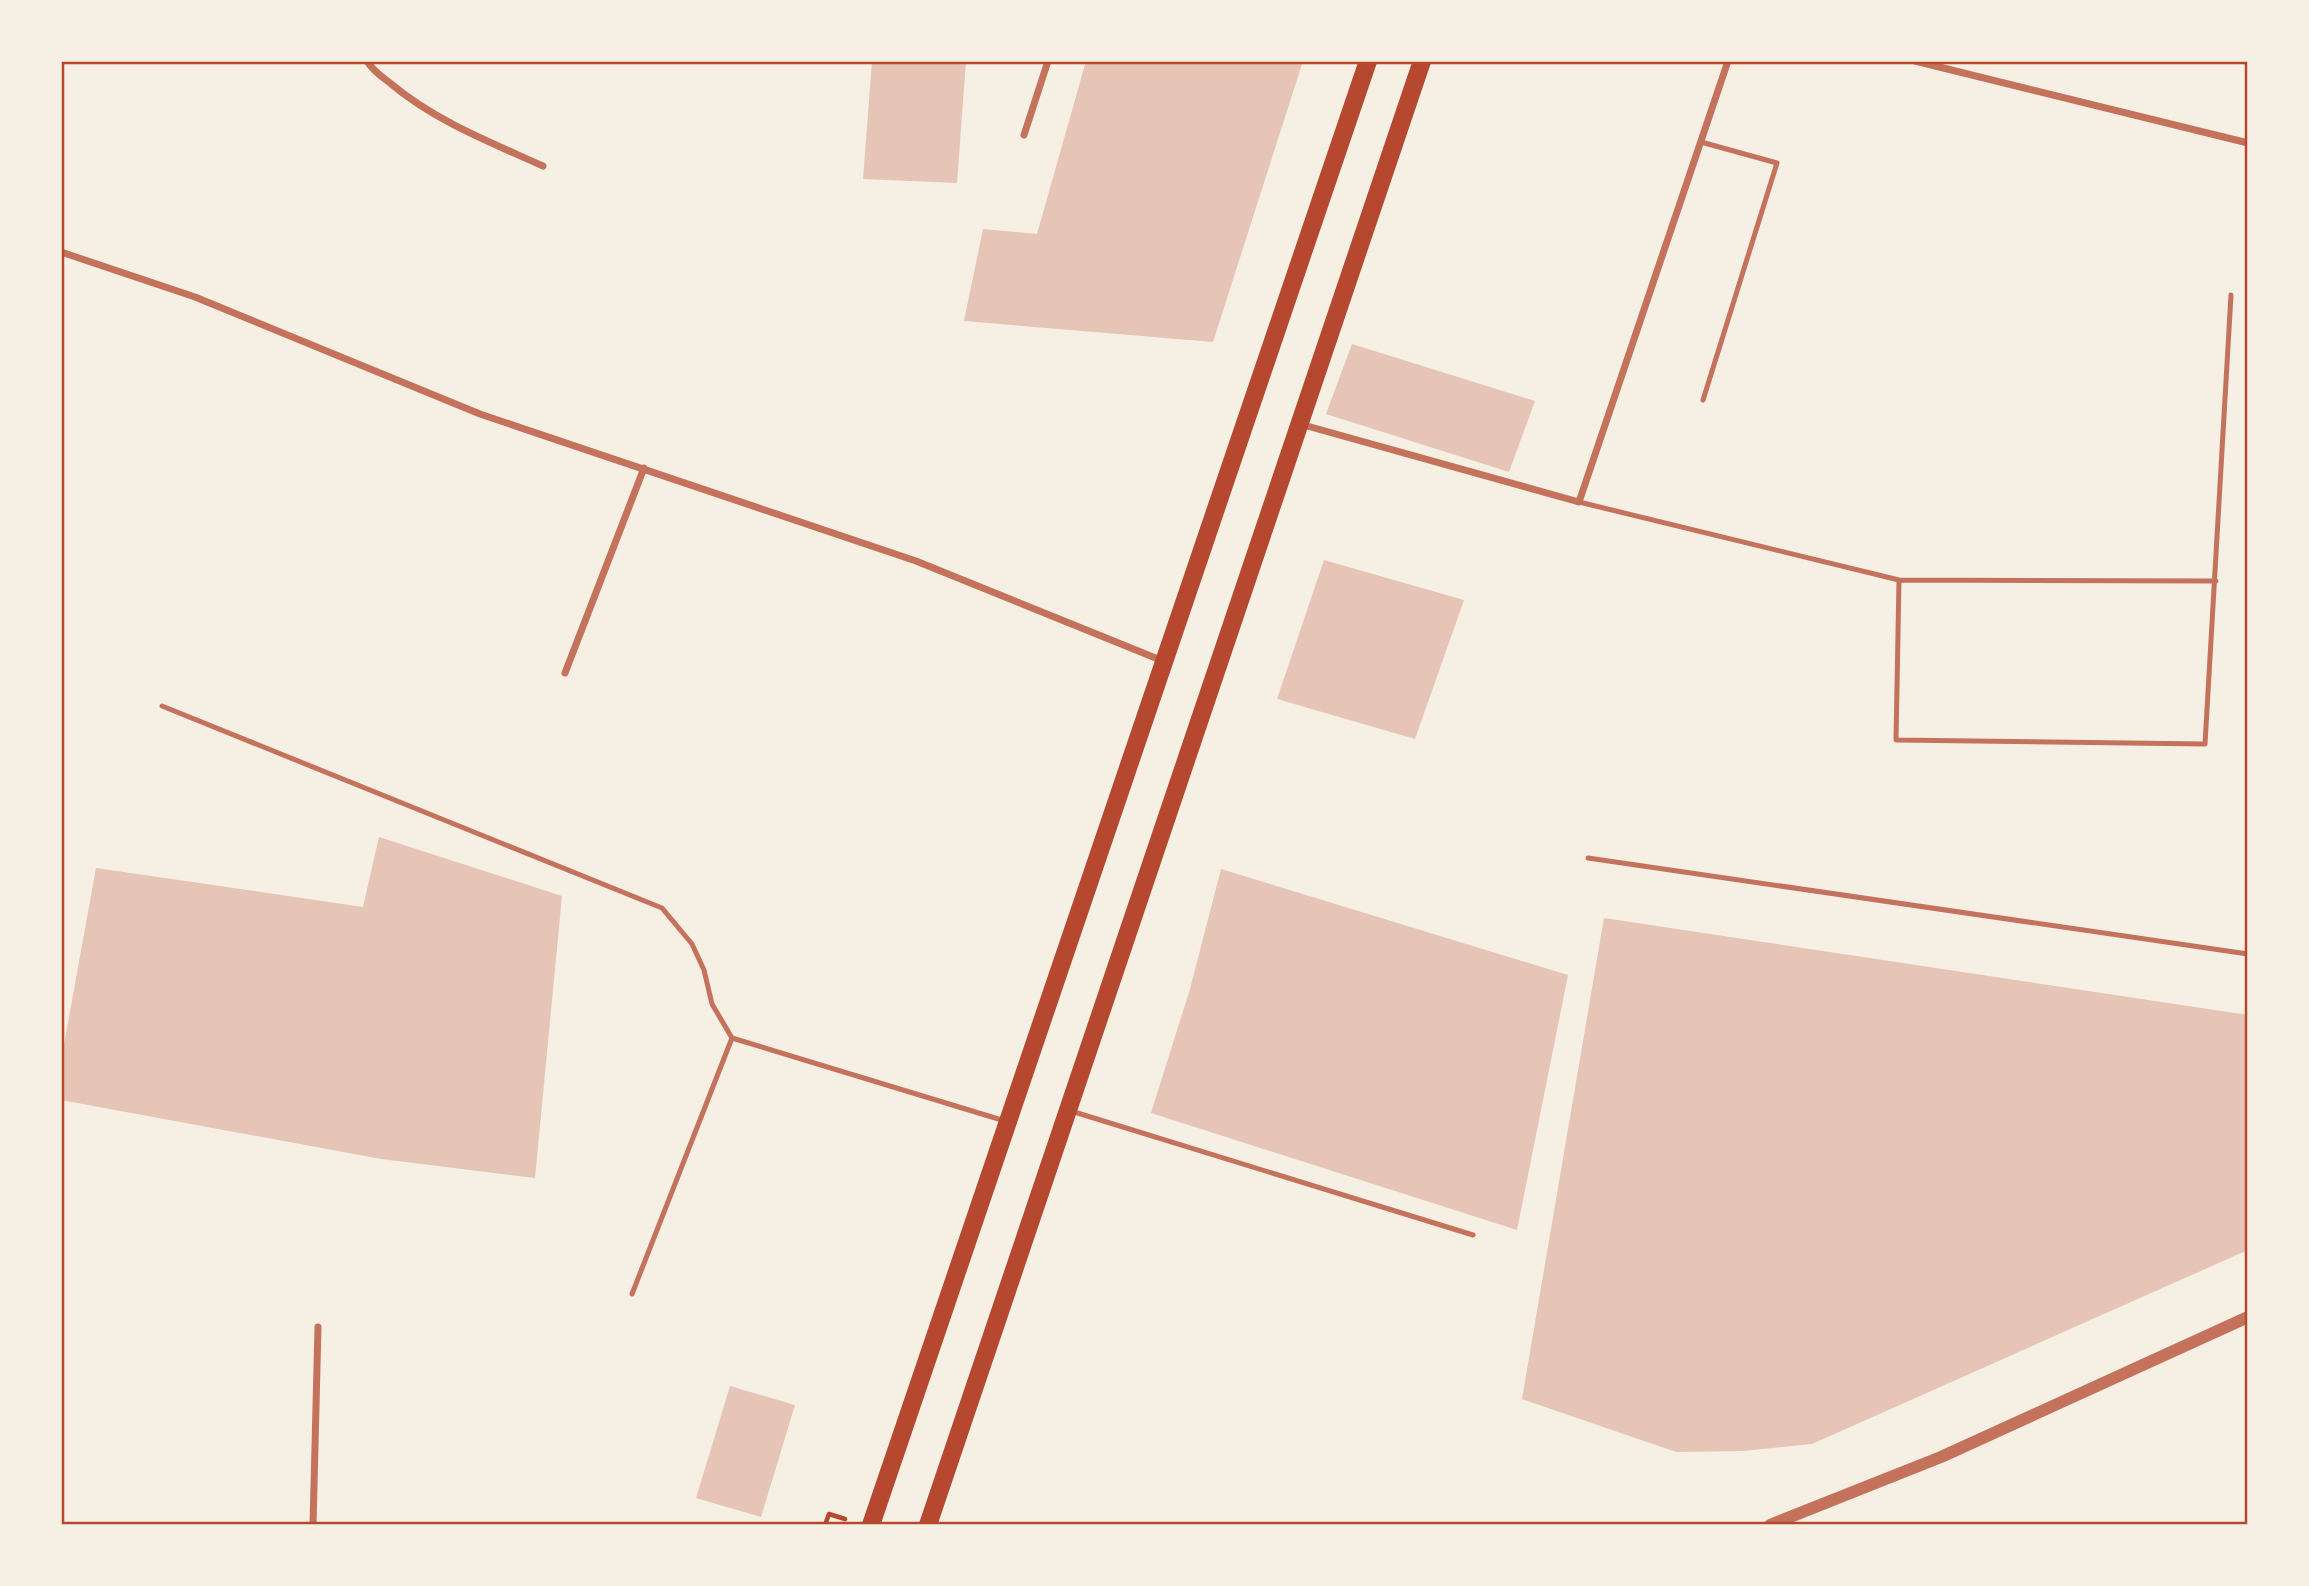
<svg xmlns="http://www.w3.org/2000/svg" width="2309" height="1586" viewBox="0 0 2309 1586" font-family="Ubuntu,sans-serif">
<rect width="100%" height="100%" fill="#f6efe4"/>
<path fill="#e6c5b7" d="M872,61h94l-9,122 -94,-4z
M1086,61h217l-90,281 -249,-21 19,-92 54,5z
M1352,344l183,57 -26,71 -183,-58z
M1324,560l140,40 -49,139 -138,-40z
M379,837l183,59 -27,282 -154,-19 -320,-59v-39l35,-193 267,39z
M1221,869l347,106 -51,255 -366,-117 39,-124z
M1604,918l644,97v235l-436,194 -69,7 -67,1 -154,-53z
M730,1386l65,19 -34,112 -65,-19z"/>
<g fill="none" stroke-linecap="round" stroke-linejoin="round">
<path stroke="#b5482f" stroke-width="4.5" d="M825,1525l4,-11 16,5"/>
<path stroke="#c5725c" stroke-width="5" d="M1701,142l76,21 -74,237
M1579,502l320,78 317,1
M1899,580l-3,160 309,4 26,-449
M162,706l500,202 30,36 12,26 8,34 20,34 273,83
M1588,858l660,96
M1071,1111l402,124
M632,1294l100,-256"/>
<path stroke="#c5725c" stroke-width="7" d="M367,61c5,9 15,16 23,22 45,38 100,59 153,83
M1915,61l333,82
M1024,135l24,-74
M61,252l134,45 285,117 436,147 247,100
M1300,424l279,78 149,-441
M565,673l79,-205
M313,1525l5,-198"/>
<path stroke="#c5725c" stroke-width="12" d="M1770,1525l171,-68 307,-140"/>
<path stroke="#b5482f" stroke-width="18" d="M871,1525l497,-1464
M928,1525l494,-1464"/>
</g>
<rect width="2309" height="1586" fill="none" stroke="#f6efe4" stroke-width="126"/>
<rect x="63" y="63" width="2183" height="1460" fill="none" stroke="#b5482f" stroke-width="2.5"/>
</svg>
